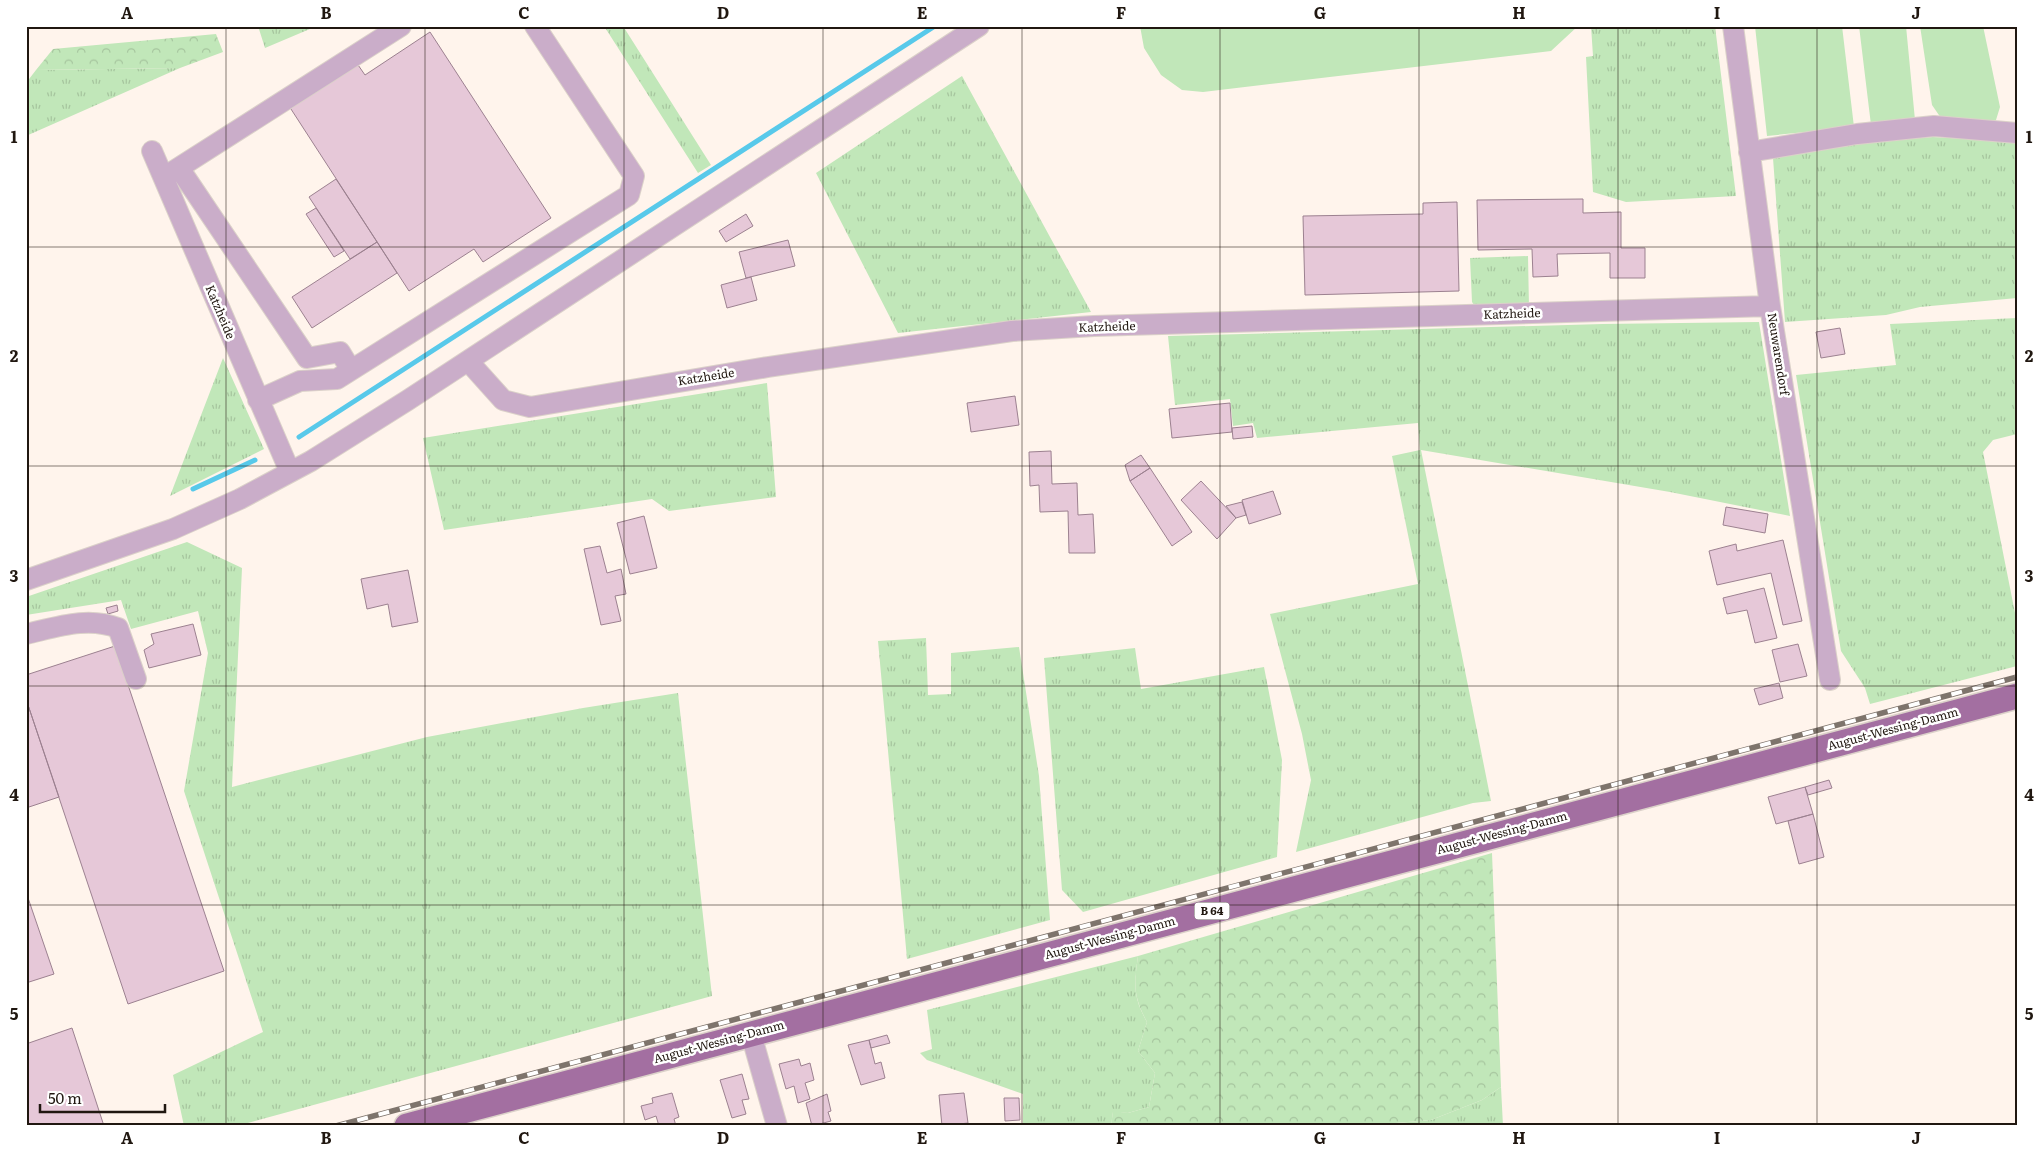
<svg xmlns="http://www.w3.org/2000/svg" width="2043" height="1152" viewBox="0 0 2043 1152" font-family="Literata,serif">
<defs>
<pattern id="grass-tufts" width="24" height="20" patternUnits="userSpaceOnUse" patternTransform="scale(1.25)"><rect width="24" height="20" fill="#c1e7b9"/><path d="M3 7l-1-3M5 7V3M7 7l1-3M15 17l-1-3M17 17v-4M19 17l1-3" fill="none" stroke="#a6c59e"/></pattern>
<pattern id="forest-crowns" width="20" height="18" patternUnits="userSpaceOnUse" patternTransform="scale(1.25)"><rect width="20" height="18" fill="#c1e7b9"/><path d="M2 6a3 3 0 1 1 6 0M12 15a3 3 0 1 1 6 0" fill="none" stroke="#a6c59e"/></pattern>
</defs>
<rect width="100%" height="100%" fill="#fff4ec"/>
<path fill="url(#grass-tufts)" d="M258,26h59l-52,22z
M604,26h19l88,139 -13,8z
M1591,26h124l21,170 -110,6 -33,-10 -7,-135 7,-1z
M180,68l-154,68v-53l10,-13z
M962,76l129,236 -193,21 -82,-160z
M1933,137l84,5v156l-97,9 -34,8 -101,7 -12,-164 95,-16z
M1528,256l1,52 -52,1 -5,-7 -2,-44z
M2017,318v116l-24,6 -10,12 34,171v43l-147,38 -5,-16 -24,-37 -45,-276 100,-10 -6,-41z
M1759,322l31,194 -120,-24 -249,-42 70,351 -18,2 -177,49 15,-72 -9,-46 -32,-120 148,-30 -26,-128 28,-6 -2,-27 -161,15 -4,-15 -20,3 -3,-27 -55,6 -7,-69 435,-12z
M223,358l41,91 -94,47z
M767,383l9,114 -107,14 -17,-12 -208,31 -21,-92z
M187,542l55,26 -10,219 195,-50 156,-29 95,-15 34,303 -475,130h-53l-11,-51 90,-43 -79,-241 24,-138 -10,-42 -67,18 -10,-29 -95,15v-18z
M926,638l2,57 23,-1v-41l68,-6 20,129 11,144 -143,39 -29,-318z
M1135,648l6,41 123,-22 18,93 -5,97 -194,55 -21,-22 -18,-232z
M1138,956c-4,29 -5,41 9,66l-9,29 17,22 -6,34 -21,6 -15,-1 -2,14h-88v-32l-96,-34 -7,-7 12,-4 -5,-39z
M1501,1087l2,39h-141l69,-6 51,-20z"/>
<path fill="url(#forest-crowns)" d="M216,34l7,18 -43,16 -144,2 17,-21z
M1492,853l9,234 -19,13 -51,20 -70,6 -79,-3 -1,3h-170l2,-15 15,2 21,-6 6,-34 -17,-22 9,-29c-14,-26 -13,-37 -9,-66z"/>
<path fill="#c1e7b9" d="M1140,26h438l-27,25 -348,41 -21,-2 -21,-15 -17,-27z
M1755,26h87l12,101 -87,9z
M1859,26h47l9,94 -44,5z
M1920,26h63l17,81 -4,13 -8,5 -45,-4 -11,-16z"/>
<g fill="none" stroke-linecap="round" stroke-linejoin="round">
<path stroke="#58c9ea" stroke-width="5" d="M299,437l636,-411
M193,489l62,-29"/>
</g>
<path fill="#e6c8d8" stroke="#9c8190" d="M430,32l121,186 -68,44 -9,-13 -65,42 -120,-185 67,-44 9,13z
M336,179l41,63 -27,17 -41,-62z
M1583,199v14l38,-1v36h24v30h-35v-25l-53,1 1,22 -25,1 -1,-28 -54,1 -1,-50z
M1457,202l2,89 -154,4 -2,-79 120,-2v-11z
M316,208l28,43 -10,6 -28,-43z
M746,214l7,12 -27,16 -7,-11z
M788,240l7,26 -49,12 -7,-26z
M377,242l20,31 -85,55 -20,-31z
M751,277l6,23 -30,8 -6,-23z
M1840,328l5,26 -24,4 -5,-26z
M1015,396l4,29 -48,7 -4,-29z
M1230,403l2,29 -60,6 -3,-29z
M1252,426l1,11 -20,2 -1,-11z
M1051,451l1,33 25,-1 1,32 15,-1 2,39h-26l-1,-42 -28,1 -1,-27 -9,1 -1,-34z
M1141,455l9,13 -20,13 -5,-16z
M1150,468l42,64 -20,14 -42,-65z
M1201,481l35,37 -19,21 -36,-39z
M1273,491l8,23 -32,10 -7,-24z
M1242,502l4,13 -10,3 -10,-12z
M1726,507l42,7 -3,19 -42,-8z
M644,516l13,52 -27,6 -13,-51z
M1783,540l19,81 -19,4 -12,-52 -54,12 -8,-34 27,-7 1,7z
M600,546l7,27 14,-4 5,25 -11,2 6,25 -20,4 -17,-76z
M408,570l10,52 -26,5 -4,-23 -21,5 -6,-30z
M1764,588l13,50 -22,5 -8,-33 -20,4 -4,-16z
M117,605l1,6 -10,3 -2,-6z
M193,624l8,31 -52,13 -5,-18 10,-6 -3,-10z
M1798,644l9,32 -27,6 -8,-32z
M115,646l109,325 -96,33 -102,-305v-24z
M1779,683l4,15 -24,7 -5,-16z
M26,699l33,98 -33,11z
M1829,780l3,8 -24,7 -3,-8z
M1805,787l8,27 -37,10 -8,-27z
M1813,814l11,43 -25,7 -11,-43z
M26,892l28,82 -28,9z
M72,1028l32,98h-78v-82z
M887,1035l3,8 -19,5 -2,-8z
M869,1040l6,24 6,-2 4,16 -24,7 -13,-40z
M799,1059l2,7 9,-3 4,17 -9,3 5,16 -12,4 -4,-17 -8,3 -7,-25z
M742,1074l7,25 -7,1 4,14 -14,4 -12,-38z
M672,1093l7,24 -5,2 2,7h-17l-3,-10 -11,4 -4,-14 12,-3 -1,-5z
M964,1093l4,30 -26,3 -3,-31z
M827,1094l4,17 -3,1 3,9 -19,5 -6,-23z
M1004,1098h15l1,22 -15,1z"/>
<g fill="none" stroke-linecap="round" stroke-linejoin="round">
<defs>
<path id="minor" d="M1733,26l37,280 60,374
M152,151l138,321
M1749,152l108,-18 77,-8 83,7
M179,168l128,190 33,-6 11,18
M169,174l232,-148
M468,361l35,39 27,7 238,-40 244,-36 82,-5 676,-20
M258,400l42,-19 37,-2 292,-184 5,-19 -99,-150
M26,580l147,-51 67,-30 71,-38 97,-61 571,-374
M26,634c31,-7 62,-18 92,-6l18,51
M751,1034l26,92"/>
<path id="major" d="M407,1126l1610,-430"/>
</defs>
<use href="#minor" stroke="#dbd1c9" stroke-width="22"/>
<use href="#major" stroke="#dbd1c9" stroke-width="28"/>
<use href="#minor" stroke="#caadc9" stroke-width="20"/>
<use href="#major" stroke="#a36fa1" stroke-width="25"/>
<defs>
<path id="rail" d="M336,1126l1681,-449"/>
</defs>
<use href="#rail" stroke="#7e746c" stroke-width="5.5"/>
<use href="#rail" stroke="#fff" stroke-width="4" stroke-dasharray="11" stroke-linecap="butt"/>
</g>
<path fill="none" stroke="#201710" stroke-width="1" stroke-opacity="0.55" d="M226,26v1100M425,26v1100M624,26v1100M823,26v1100M1022,26v1100M1220,26v1100M1419,26v1100M1618,26v1100M1817,26v1100M26,247h1991M26,466h1991M26,686h1991M26,905h1991"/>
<g text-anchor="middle" stroke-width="5" stroke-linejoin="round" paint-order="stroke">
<rect fill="#fff" stroke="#635d58" stroke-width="1" x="1194.5" y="902.5" width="35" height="17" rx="4"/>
<g font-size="11" font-weight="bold" fill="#201710">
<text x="1212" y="915">B 64</text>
</g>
<g font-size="12" fill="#201710" stroke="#fff">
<text transform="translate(220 312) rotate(67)" y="4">Katzheide</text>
<text transform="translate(1512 314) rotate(-2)" y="4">Katzheide</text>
<text transform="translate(1107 327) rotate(-2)" y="4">Katzheide</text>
<text transform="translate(1778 354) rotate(81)" y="4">Neuwarendorf</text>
<text transform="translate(706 377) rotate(-9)" y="4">Katzheide</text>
<text transform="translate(1893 729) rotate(-15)" y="4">August-Wessing-Damm</text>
<text transform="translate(1502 833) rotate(-15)" y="4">August-Wessing-Damm</text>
<text transform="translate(1110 938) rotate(-15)" y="4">August-Wessing-Damm</text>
<text transform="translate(719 1042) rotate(-15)" y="4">August-Wessing-Damm</text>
</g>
</g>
<rect width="2043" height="1152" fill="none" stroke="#ffffff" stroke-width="55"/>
<path d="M40 1104v8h125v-8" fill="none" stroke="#201710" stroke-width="2.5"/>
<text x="48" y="1104" font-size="15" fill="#201710" stroke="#ffffff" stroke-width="4" paint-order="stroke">50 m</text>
<rect x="28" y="28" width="1988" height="1096" fill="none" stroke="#201710" stroke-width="2"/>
<g font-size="16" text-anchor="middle" font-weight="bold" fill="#201710">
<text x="127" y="19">A</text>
<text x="326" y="19">B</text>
<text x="524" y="19">C</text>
<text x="723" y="19">D</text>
<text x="922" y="19">E</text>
<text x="1121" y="19">F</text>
<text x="1320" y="19">G</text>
<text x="1519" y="19">H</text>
<text x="1717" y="19">I</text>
<text x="1916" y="19">J</text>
<text x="14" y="143">1</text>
<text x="2029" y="143">1</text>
<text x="14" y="362">2</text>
<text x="2029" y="362">2</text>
<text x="14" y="582">3</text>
<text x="2029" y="582">3</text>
<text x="14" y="801">4</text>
<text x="2029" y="801">4</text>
<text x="14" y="1020">5</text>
<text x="2029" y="1020">5</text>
<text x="127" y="1144">A</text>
<text x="326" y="1144">B</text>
<text x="524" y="1144">C</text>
<text x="723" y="1144">D</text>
<text x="922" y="1144">E</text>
<text x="1121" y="1144">F</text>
<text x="1320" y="1144">G</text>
<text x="1519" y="1144">H</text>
<text x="1717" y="1144">I</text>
<text x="1916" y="1144">J</text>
</g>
</svg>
